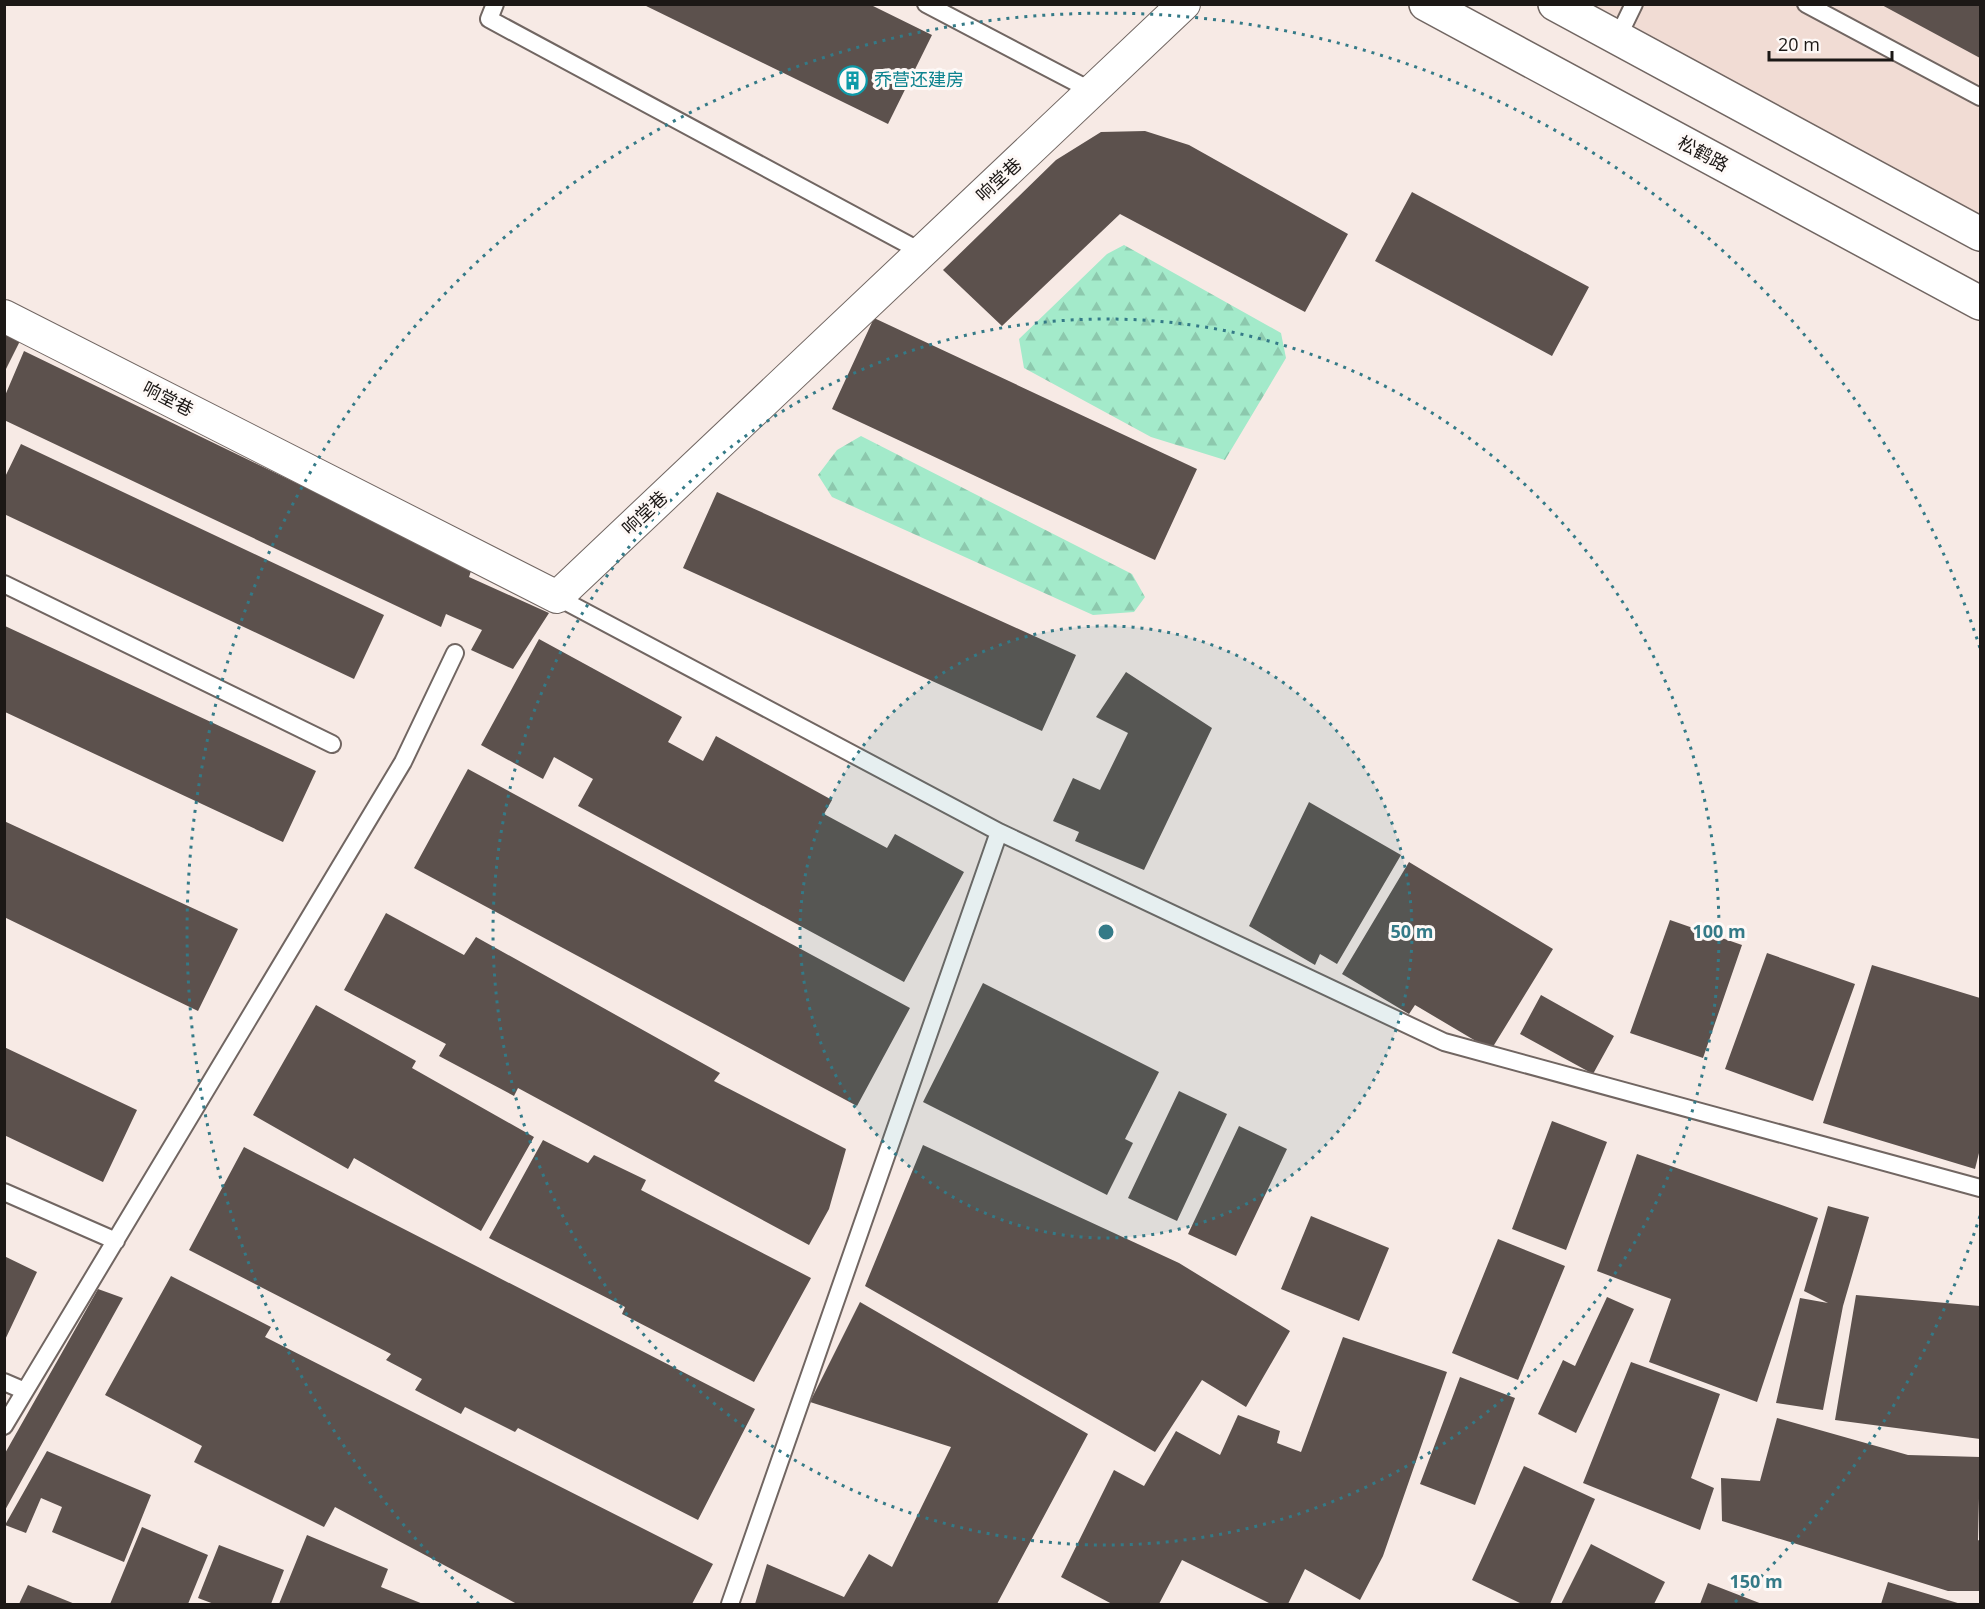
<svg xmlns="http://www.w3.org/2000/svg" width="1985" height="1609" viewBox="0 0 1985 1609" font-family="'Open Sans','Noto Sans SC',sans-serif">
<defs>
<pattern id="forest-firs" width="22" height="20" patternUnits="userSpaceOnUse" patternTransform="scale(1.5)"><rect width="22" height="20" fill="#a3eaca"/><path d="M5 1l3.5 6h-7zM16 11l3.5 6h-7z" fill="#8cc8ad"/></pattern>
</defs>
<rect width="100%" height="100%" fill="#f7eae5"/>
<path fill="#f1dcd4" d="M1594,5h386v222l-362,-210z"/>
<path fill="url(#forest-firs)" d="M1124,245l157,88 5,25 -61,102 -74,-23 -127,-69 -5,-29 88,-85z
M861,436l271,138 13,23 -11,15 -41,3 -261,-118 -14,-22 19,-25z"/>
<path fill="#5c514d" d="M642,4h227l63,31 -44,89z
M1880,4h100v54z
M1145,131l44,14 159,89 -43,78 -185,-98 -118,112 -59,-56 113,-110 45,-28z
M1412,192l177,95 -37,69 -177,-95z
M874,318l323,151 -42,91 -323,-151z
M4,334l16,7 -16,32z
M24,351l448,217 -3,9 80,36 -36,56 -42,-19 11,-20 -36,-16 -5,13 -437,-207v-22z
M21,444l363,171 -30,64 -350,-165v-35z
M717,492l359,163 -34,76 -359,-163z
M5,626l311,145 -33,71 -278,-130z
M539,639l143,78 -14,25 35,19 13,-25 116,64 -8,14 63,34 8,-14 69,38 -60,110 -326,-176 15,-27 -39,-22 -11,22 -62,-34z
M1126,672l86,56 -68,142 -69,-29 4,-9 -26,-11 20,-43 27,12 28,-57 -32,-16z
M468,769l442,239 -53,98 -443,-238z
M1309,802l92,53 -64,109 -17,-10 -5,11 -66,-39z
M4,821l234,108 -40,82 -194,-94z
M1409,862l144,87 -62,101 -76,-45 -6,9 -67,-40z
M386,913l78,42 12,-18 244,136 -6,8 132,68 -17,60 -20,36 -291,-157 -4,8 -75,-40 7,-12 -102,-54z
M1670,920l72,25 -39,113 -73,-25z
M1767,953l88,31 -42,117 -88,-32z
M1872,965l108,33v151l-5,20 -152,-46z
M983,983l176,89 -34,67 8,4 -26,52 -184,-93z
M1541,995l73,41 -21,38 -73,-40z
M316,1005l100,56 -4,7 122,69 -53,94 -127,-73 -6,11 -95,-54z
M4,1047l133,63 -34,72 -99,-47z
M1179,1091l48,23 -50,107 -49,-23z
M1552,1121l55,21 -41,108 -54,-21z
M1239,1126l48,23 -51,107 -48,-22z
M543,1140l45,23 6,-8 52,25 -5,10 170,88 -57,104 -132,-68 3,-7 -136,-69z
M923,1145l256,118 111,68 -44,76 -44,-27 -47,72 -290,-166z
M244,1147l511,262 -57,111 -180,-92 -3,4 -50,-25 -4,7 -46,-24 7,-11 -36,-19 5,-6 -202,-104z
M1637,1154l181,64 -61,184 -108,-40 22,-63 -74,-28z
M1828,1206l41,11 -26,89 -20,104 -47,-7 24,-105 28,5 -24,-12z
M1311,1216l78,32 -30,73 -78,-32z
M1498,1239l67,27 -47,114 -66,-27z
M4,1256l33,16 -33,70z
M171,1276l100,51 -6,10 448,227 -21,40h-175l-182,-97 -11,20 -130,-65 8,-16 -97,-51z
M98,1289l25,9 -119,214v-57z
M1856,1295l124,11v133l-145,-19z
M1607,1297l27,12 -58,124 -38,-19 25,-54 12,6z
M860,1302l228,132 -91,170h-242l12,-40 77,33 25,-43 23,13 59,-120 -141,-45z
M1343,1337l104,35 -64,184 -23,44 -55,-31 -17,35h-17l-89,-44 -23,44h-47l-51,-27 53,-107 30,16 32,-55 44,24 18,-40 42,16 -3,12 24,9z
M1631,1362l89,32 -29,84 23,10 -14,42 -117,-47z
M1460,1377l55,21 -40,107 -55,-21z
M1777,1418l131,37 72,2 -2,83 2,1v50h-32l-226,-70 -1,-43 39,3z
M47,1451l104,44 -27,67 -72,-30 10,-25 -21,-9 -15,35 -21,-8z
M1524,1466l71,33 -45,105h-28l-50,-24z
M142,1527l66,28 -20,49h-78z
M307,1535l81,34 -7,18 42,17h-144z
M1591,1544l74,38 -11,22h-93z
M219,1545l65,25 -13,34h-57l-16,-6z
M1888,1582l73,22h-80z
M1708,1583l54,21h-62z
M28,1585l47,19h-56z"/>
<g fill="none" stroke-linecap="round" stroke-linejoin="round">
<defs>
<path id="service" d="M495,4l-6,15 433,233
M926,4l166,87
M1806,4l174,93
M1617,39l17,-35
M4,584l328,160
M557,597l442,235 -269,772
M999,832l445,210 536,146
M4,1192l112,49
M4,1382l21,9
M4,1426l399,-664 52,-109"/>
<path id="minor" d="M4,316l553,281 627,-593"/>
<path id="secondary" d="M1426,4l554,299
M1555,4l425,230"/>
</defs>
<use href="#service" stroke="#716662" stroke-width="20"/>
<use href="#minor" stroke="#716662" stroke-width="34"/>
<use href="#secondary" stroke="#716662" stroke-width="36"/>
<use href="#service" stroke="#fff" stroke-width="16"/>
<use href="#minor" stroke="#fff" stroke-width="32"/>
<use href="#secondary" stroke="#fff" stroke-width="33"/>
</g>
<circle cx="1106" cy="932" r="306" fill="#347a87" fill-opacity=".12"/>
<g fill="none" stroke="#347a87" stroke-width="3" stroke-dasharray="3 6">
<circle cx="1106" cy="932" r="306"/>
<circle cx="1106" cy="932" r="613"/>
<path d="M1980 1216A919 919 0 0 1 1733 1604M479 1604A919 919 0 1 1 1980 648"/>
</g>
<defs>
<symbol id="building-ring" viewBox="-11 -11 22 22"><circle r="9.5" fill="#fef9f7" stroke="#0f9aa8" stroke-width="1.5"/><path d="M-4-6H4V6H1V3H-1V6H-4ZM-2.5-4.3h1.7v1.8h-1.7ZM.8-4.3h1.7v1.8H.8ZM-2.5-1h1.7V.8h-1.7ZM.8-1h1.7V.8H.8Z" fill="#0f9aa8"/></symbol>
</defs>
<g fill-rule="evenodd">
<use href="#building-ring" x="836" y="64" width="33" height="33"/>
</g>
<g text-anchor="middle" stroke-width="6" stroke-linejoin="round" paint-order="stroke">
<g font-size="18" fill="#0d838f" stroke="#fef9f7" text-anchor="start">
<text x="874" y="86">乔营还建房</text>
</g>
<g font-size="18" fill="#1c1816" stroke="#fef9f7">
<text transform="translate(1703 154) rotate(28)" y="6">松鹤路</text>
<text transform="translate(999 180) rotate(-43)" y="6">响堂巷</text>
<text transform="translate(168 399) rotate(27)" y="6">响堂巷</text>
<text transform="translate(645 513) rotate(-43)" y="6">响堂巷</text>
</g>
</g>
<circle cx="1106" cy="932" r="9" fill="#347a87" stroke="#fef9f7" stroke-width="3"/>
<g font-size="18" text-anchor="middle" font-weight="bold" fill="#347a87" stroke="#fef9f7" stroke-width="6" stroke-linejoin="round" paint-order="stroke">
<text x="1412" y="938">50 m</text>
<text x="1719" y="938">100 m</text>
<text x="1756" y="1588">150 m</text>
</g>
<rect width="1985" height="1609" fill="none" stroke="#1c1816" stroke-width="12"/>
<path d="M1769 51v9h123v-9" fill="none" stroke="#1c1816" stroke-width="3"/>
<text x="1778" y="51" font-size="18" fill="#1c1816" stroke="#fef9f7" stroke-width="4.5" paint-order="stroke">20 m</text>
</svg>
